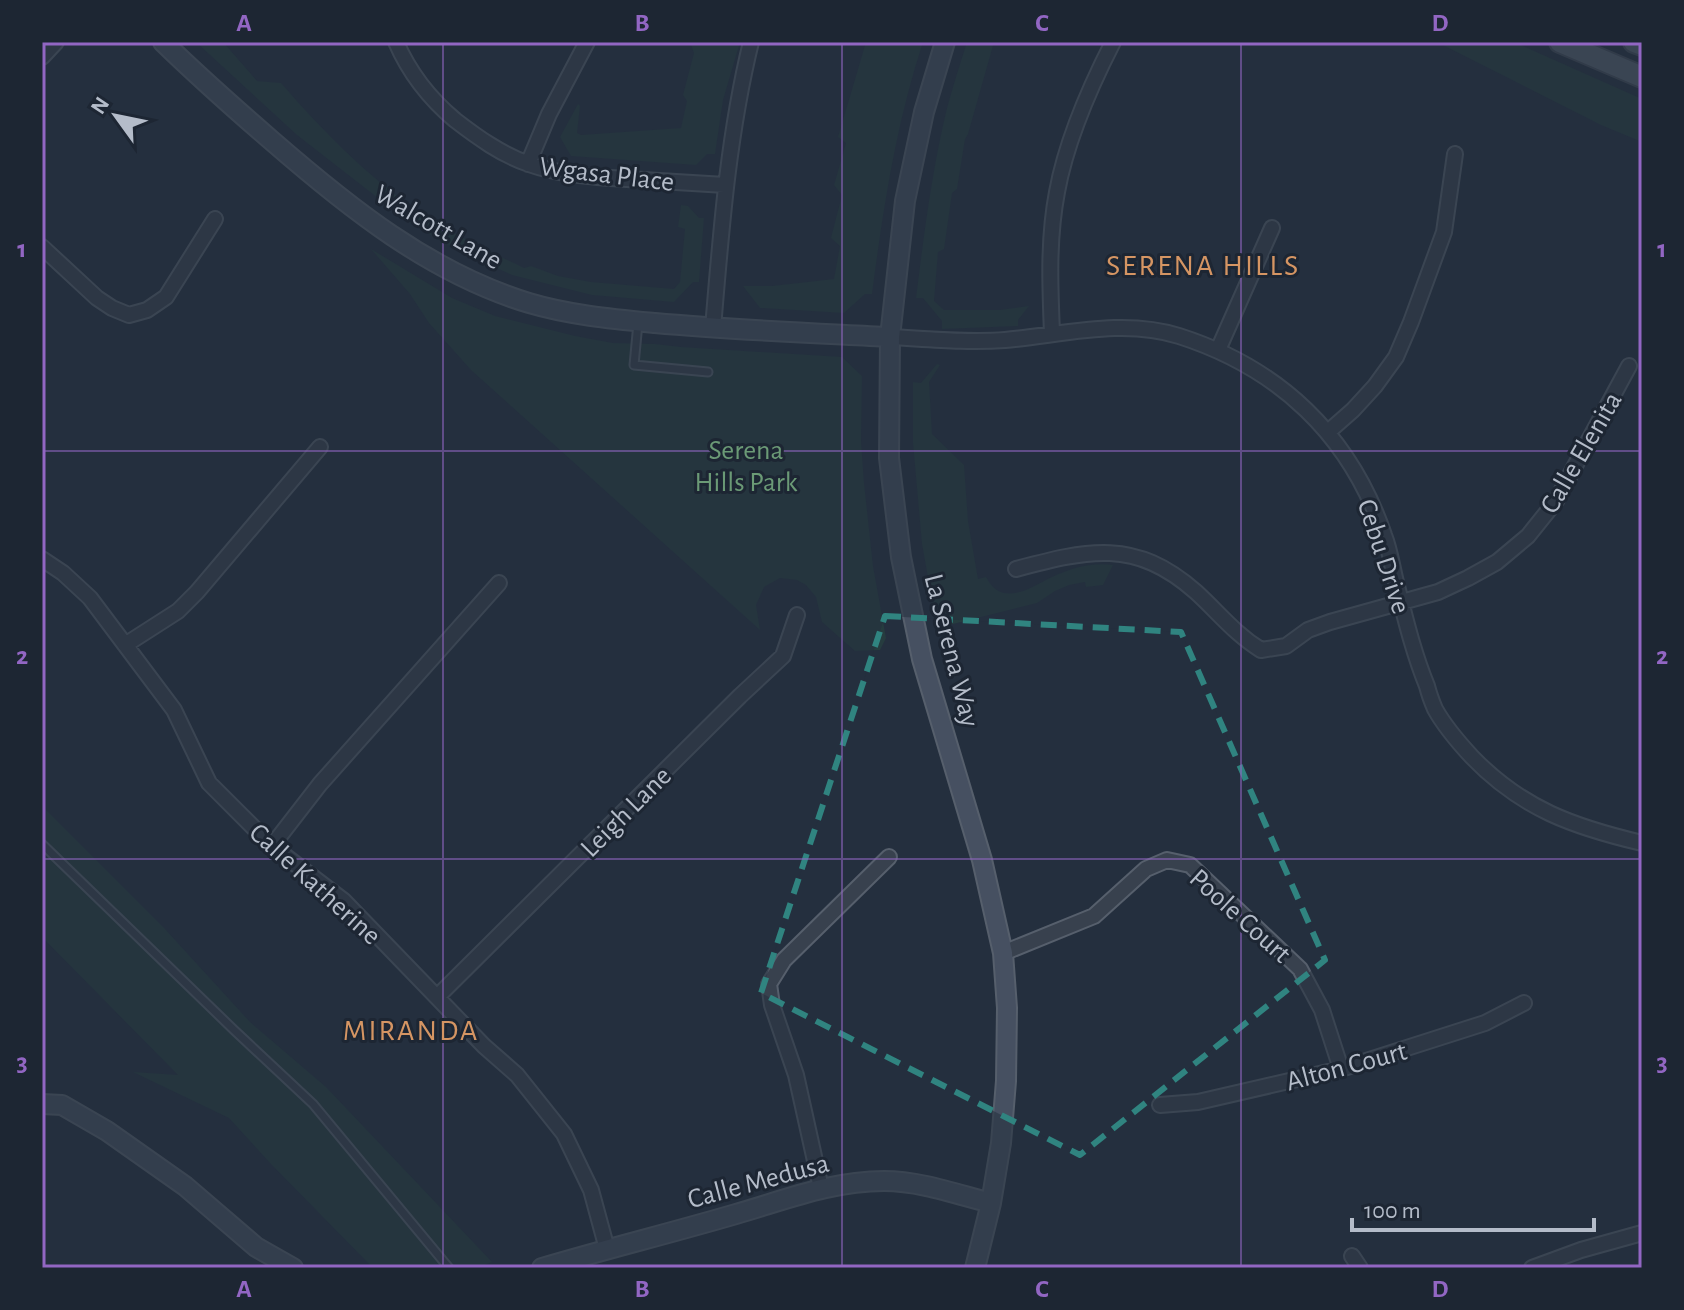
<svg xmlns="http://www.w3.org/2000/svg" width="1684" height="1310" viewBox="0 0 1684 1310" font-family="'Alegreya Sans',sans-serif">
<rect width="100%" height="100%" fill="#242f3e"/>
<path fill="#263c3f" d="M196,42h27l34,39 24,2c40,46 84,91 134,126 34,24 72,41 109,59l7,-2 27,10 33,6 83,7 6,-7 5,-53 -7,-2 3,-22 7,1 11,12h5l-5,64h-6l-19,20 -82,-7 -80,-20 -50,-22 -52,-30 -113,-88z
M690,42h50l-17,58 -8,54h-8l-11,11 -125,-9 -11,-19 18,-33 2,2 -3,27 4,2 100,-7 6,-27 -4,-6 11,-42z
M866,42h57c-27,82 -40,167 -51,252h-7l-21,19 -84,-5 -17,-22h29l62,-7 6,-33 -9,-8 11,-43 -8,-10 12,-42 -8,-6z
M967,42h27l-26,92 -3,5 -8,50 -5,4 -8,56 -6,3 -4,49 10,9h56l29,-4 -11,14v6l-76,3v-8l-19,-23h-7c8,-64 16,-128 31,-190 6,-22 13,-44 20,-66z
M1437,42h77l128,57v43l-41,-17z
M371,249l81,49 43,18 80,20 38,7 42,1 26,3 161,10 20,19 -1,65 3,42 9,83 13,72 -6,12 -25,1 -33,-29 -6,-25 -10,-12 -9,-5 -17,-2 -16,9 -8,18 4,25 -289,-260 -42,-47 -19,-29z
M937,364l3,1 -11,17 3,52 32,31 4,56 10,58 8,-2c4,7 9,14 18,16 17,3 33,-9 48,-16 19,-9 40,-15 61,-12l-10,20 -17,2 -1,-5 -16,3 -14,6 -18,12 -100,25 -15,-84 -9,-101v-61l8,1z
M42,806l123,123 85,93 76,65 166,175 -15,6h-104l-102,-104 -42,-46 -96,-46 45,3 -136,-138z"/>
<g fill="none" stroke-linecap="round" stroke-linejoin="round">
<defs>
<path id="lane" d="M638,323l-4,42 74,7
M42,844l192,186 79,74 136,164"/>
<path id="street" d="M396,42c13,30 34,57 59,78 22,17 47,35 74,44 31,11 65,13 98,15 33,2 65,4 98,6
M42,57l14,-15
M528,164l21,-50 38,-72
M42,247l55,51 15,10 17,7 18,-5 19,-13 49,-78
M713,328c8,-96 15,-192 38,-286
M1052,333c-2,-47 -4,-94 5,-141 9,-50 33,-105 56,-150
M890,337c38,2 77,6 115,3 57,-5 118,-22 174,-4 100,32 171,99 205,199 6,15 8,31 12,47 9,35 17,70 31,104 2,8 5,16 8,23 10,18 24,34 37,48 50,52 102,70 170,86
M1218,350l54,-122
M1328,432l25,-22 22,-24 21,-29 15,-35 33,-90 11,-78
M42,559l21,14 27,25 84,112 35,73 63,63 72,55 140,145 33,29 47,59 27,56 16,59
M1016,569c72,-19 119,-31 180,23 22,20 39,42 65,58l25,-4 22,-16 22,-8 108,-30 30,-14 29,-16 31,-26 28,-35 73,-135
M125,645l53,-34 19,-19 123,-145
M272,846l48,-62 179,-201
M1003,953l91,-37 52,-47 21,-9 23,5 110,104 22,41 19,59
M437,997l303,-301 43,-40 14,-41
M1160,1105l38,-3 143,-33 144,-46 39,-20
M821,1188l-25,-113 -24,-70 -3,-21 15,-24 105,-103
M1352,1256l8,12
M1532,1268l49,-18 61,-17"/>
<path id="secondary" d="M163,42c35,34 71,66 108,98 77,67 159,133 258,163 40,12 84,16 126,20 78,7 157,10 235,14
M945,42l-21,70 -19,89 -15,136 -1,121 12,99 21,102 60,201 21,93 4,55 -1,73 -5,62 -10,60 -16,65
M42,1104l20,1 45,26 78,55 71,61 37,21
M542,1268c64,-19 129,-35 194,-54 49,-14 96,-33 148,-33 36,0 72,13 107,22"/>
<path id="primary" d="M1560,42l82,35
M1634,42l8,3"/>
</defs>
<use href="#lane" stroke="#565f6c" stroke-width="11"/>
<use href="#street" stroke="#565f6c" stroke-width="18"/>
<use href="#secondary" stroke="#565f6c" stroke-width="22"/>
<use href="#primary" stroke="#414a57" stroke-width="24"/>
<use href="#lane" stroke="#38414e" stroke-width="7"/>
<use href="#street" stroke="#38414e" stroke-width="14"/>
<use href="#secondary" stroke="#465061" stroke-width="18"/>
<use href="#primary" stroke="#56606e" stroke-width="20"/>
</g>
<path d="M0 0H1684V1310H0ZM885,616l296,16 144,328 -245,195 -319,-162z" fill="#242f3e" fill-opacity=".55" fill-rule="evenodd"/>
<path fill="none" stroke="#308480" stroke-width="6" stroke-dasharray="16 10" stroke-linejoin="round" d="M885,616l296,16 144,328 -245,195 -319,-162z"/>
<path fill="none" stroke="#9266c3" stroke-width="2" stroke-opacity="0.55" d="M443,42v1226M842,42v1226M1241,42v1226M42,451h1600M42,859h1600"/>
<g text-anchor="middle" stroke-width="6" stroke-linejoin="round" paint-order="stroke">
<g font-size="28" fill="#b4bcc9" stroke="#1d2633">
<text transform="translate(607 173) rotate(7)" y="10">Wgasa Place</text>
<text transform="translate(439 226) rotate(30)" y="10">Walcott Lane</text>
<text transform="translate(1580 452) rotate(-60)" y="10">Calle Elenita</text>
<text transform="translate(1385 556) rotate(72)" y="10">Cebu Drive</text>
<text transform="translate(953 650) rotate(76)" y="10">La Serena Way</text>
<text transform="translate(625 811) rotate(-45)" y="10">Leigh Lane</text>
<text transform="translate(316 883) rotate(42)" y="10">Calle Katherine</text>
<text transform="translate(1241 915) rotate(42)" y="10">Poole Court</text>
<text transform="translate(1346 1065) rotate(-15)" y="10">Alton Court</text>
<text transform="translate(758 1180) rotate(-15)" y="10">Calle Medusa</text>
</g>
<g font-size="28" fill="#6b9a76" stroke="#1d2633">
<text x="746" y="459">Serena<tspan x="746" dy="32">Hills Park</tspan></text>
</g>
<g font-size="30" letter-spacing="2" fill="#d59563" stroke="#1d2633">
<text x="1203" y="275">SERENA HILLS</text>
<text x="411" y="1040">MIRANDA</text>
</g>
</g>
<rect width="1684" height="1310" fill="none" stroke="#1d2633" stroke-width="88"/>
<g transform="translate(116 116) rotate(303)" stroke="#1d2633" stroke-width="6" paint-order="stroke">
<path d="M0-6L14 30L0 20L-14 30Z" fill="#b4bcc9"/>
<text y="-12" font-size="22" font-weight="bold" text-anchor="middle" fill="#b4bcc9">N</text>
</g>
<path d="M1352 1218v12h242v-12" fill="none" stroke="#b4bcc9" stroke-width="4"/>
<text x="1364" y="1218" font-size="24" fill="#b4bcc9" stroke="#1d2633" stroke-width="6" paint-order="stroke">100 m</text>
<rect x="44" y="44" width="1596" height="1222" fill="none" stroke="#9266c3" stroke-width="3"/>
<g font-size="26" text-anchor="middle" font-weight="bold" fill="#9266c3">
<text x="244" y="31">A</text>
<text x="642" y="31">B</text>
<text x="1042" y="31">C</text>
<text x="1440" y="31">D</text>
<text x="22" y="257">1</text>
<text x="1662" y="257">1</text>
<text x="22" y="664">2</text>
<text x="1662" y="664">2</text>
<text x="22" y="1071">3</text>
<text x="1662" y="1071">3</text>
<text x="244" y="1297">A</text>
<text x="642" y="1297">B</text>
<text x="1042" y="1297">C</text>
<text x="1440" y="1297">D</text>
</g>
</svg>
